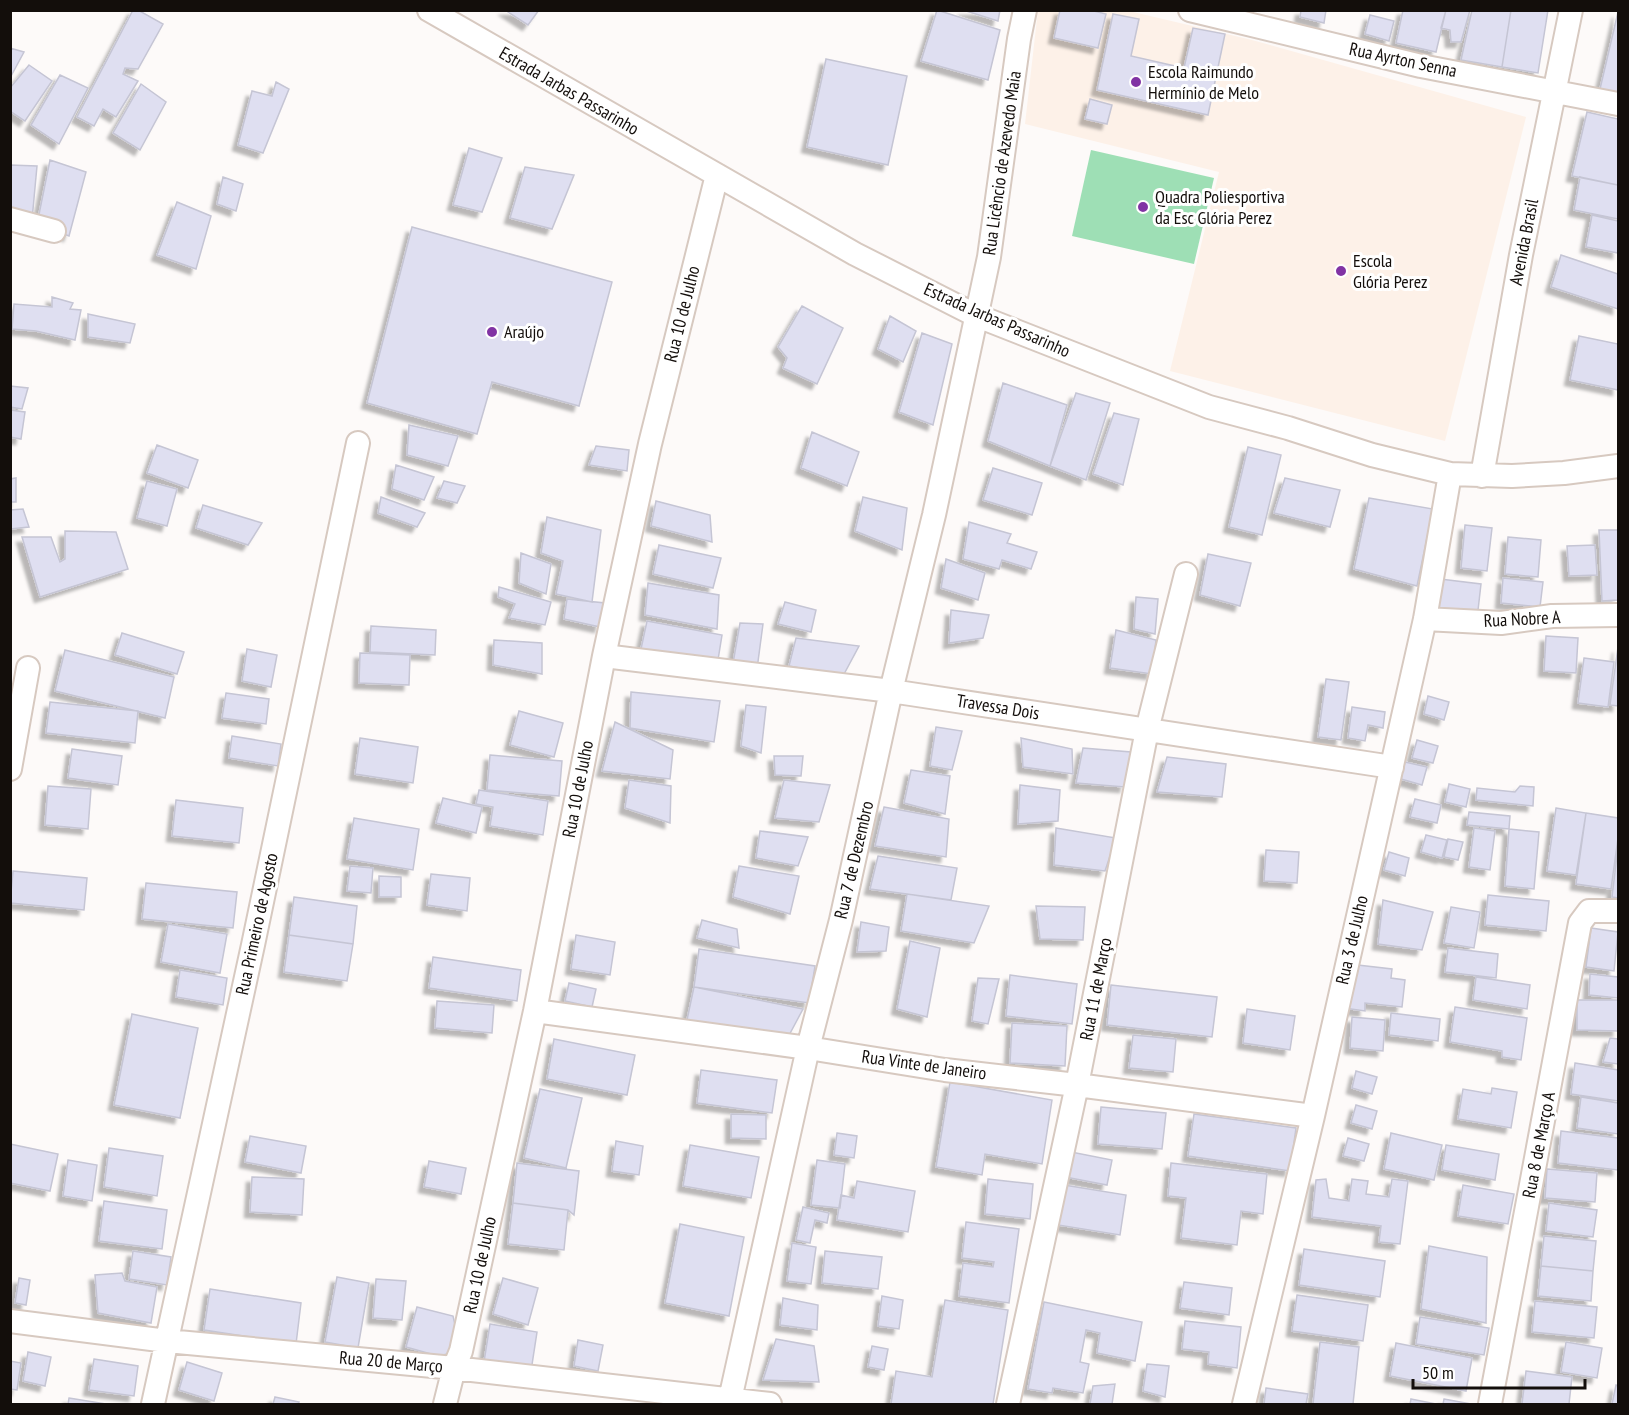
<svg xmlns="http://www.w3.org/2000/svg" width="1629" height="1415" viewBox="0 0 1629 1415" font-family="'PT Sans Narrow',sans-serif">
<defs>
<filter id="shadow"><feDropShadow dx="-5.5" dy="5.5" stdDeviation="1.5" flood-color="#0004"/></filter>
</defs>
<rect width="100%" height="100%" fill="#fdfaf9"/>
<path fill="#fdf1e8" d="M1038,10l91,1 123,29 274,77 -81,324 -275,-70 49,-199 -194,-48z"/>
<path fill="#9edfb5" d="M1091,150l123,28 -20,86 -122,-28z"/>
<path fill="#dfdff1" stroke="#c5c5d4" stroke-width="1.5" filter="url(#shadow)" d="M133,10h5l25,14 -25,45 -13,-1 -2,6 15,7 -22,36 -13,-8 -9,17 -17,-9z
M505,10h34l-11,15z
M937,10l63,20 -12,50 -67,-19z
M963,10h37l-2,11z
M1060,10h30l16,4 -8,34 -44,-10z
M1301,10h25l-2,13 -24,-6z
M1403,10h43l-10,42 -40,-9z
M1446,10h24l-9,32h-10l-1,-12 -9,-2z
M1472,10h39l-9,57 -41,-7z
M1511,10h37l-10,63 -36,-6z
M1618,12v82l-18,-5z
M1113,14l26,5 -8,37 53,12 9,-40 32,6 -17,81 -111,-25z
M1370,15l24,6 -5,20 -24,-7z
M10,48l14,4 -14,26z
M826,59l81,17 -19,89 -81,-18z
M29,65l23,16 -27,40 -15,-10v-23z
M60,75l28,13 -29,56 -28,-19z
M276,82l13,7 -26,64 -25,-8 14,-54 20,5z
M141,84l25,18 -26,48 -27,-17z
M1090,99l22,6 -5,19 -22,-5z
M1587,112l31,7v66l-46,-9z
M469,148l33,10 -20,54 -29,-7z
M50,160l36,12 -17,64 -32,-12z
M10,165l27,1 -5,54 -22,-5z
M525,167l49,8 -22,54 -42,-11z
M223,177l20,7 -7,27 -19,-7z
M1580,177l38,8v34l-44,-9z
M177,202l34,14 -15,53 -39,-14z
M1592,215l26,6v32l-32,-6z
M412,227l200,55 -33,124 -87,-24 -15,52 -110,-31z
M1561,255l57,19v35l-67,-22z
M52,297l21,6 -3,6 11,1 -6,30 -39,-9 -24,-2 2,-25 38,3z
M802,306l41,22 -26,56 -34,-16 4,-10 -9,-11z
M88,314l47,10 -5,19 -42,-6z
M890,316l26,15 -13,31 -25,-13z
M922,333l30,11 -19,81 -34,-13z
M1579,336l39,8v46l-48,-10z
M1003,383l64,22 -17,61 -62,-25z
M10,386l18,2 -6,21 -12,-2z
M1076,393l34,10 -24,77 -36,-14z
M10,410l15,2 -4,27 -11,-2z
M1114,413l25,6 -16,66 -30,-11z
M409,425l49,11 -10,30 -41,-11z
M812,432l47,20 -12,34 -46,-18z
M157,445l41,15 -10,28 -41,-15z
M596,446l33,4 -2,21 -38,-6z
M1248,447l33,8 -19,80 -33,-8z
M396,465l38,12 -10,23 -32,-11z
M993,468l49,15 -10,32 -49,-15z
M16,478v24h-6v-23z
M1285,478l55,12 -10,37 -56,-14z
M147,481l30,8 -10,37 -30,-8z
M444,481l21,5 -8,17 -20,-5z
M381,497l44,16 -8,14 -39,-14z
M863,497l44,11 -5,42 -47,-19z
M1369,498l64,11 -16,77 -63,-17z
M656,501l54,14 2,27 -61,-16z
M203,505l59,18 -14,22 -52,-17z
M23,509l6,18 -19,2v-19z
M547,517l54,13 -9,72 -36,-8 7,-33 -22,-8z
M969,522l42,12 -4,9 30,9 -6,17 -29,-9 -3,9 -36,-10z
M1465,525l27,3 -5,43 -26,-3z
M1599,530h19v70l-16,1z
M65,531l51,1 12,37 -88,28 -18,-60h29l9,25 5,-3z
M1508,537l33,3 -3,37 -33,-3z
M659,545l62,13 -8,30 -60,-14z
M1595,545l2,30 -28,1 -2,-30z
M521,553l30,11 -5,30 -27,-11z
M1208,554l43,9 -11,43 -40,-11z
M946,559l39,14 -7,27 -37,-12z
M1503,578l40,4 -3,25 -39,-4z
M1440,579l41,5 -4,35 -41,-6z
M648,583l71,12 -2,34 -72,-14z
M499,587l52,15 -6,23 -36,-7 6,-14 -17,-7z
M1136,597l22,2 -3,35 -21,-5z
M567,599l38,4 -5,24 -36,-8z
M785,602l31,8 -5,22 -33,-8z
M951,610l38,5 -6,23 -34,5z
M647,621l75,14 -5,31 -76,-17z
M740,623l23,1 -6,45h-25z
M371,626l65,4 -1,25 -65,-3z
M1116,630l40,10 -4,34 -42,-6z
M122,633l62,19 -7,22 -62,-19z
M1546,636l32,2 -2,35 -32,-2z
M796,638l63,8 -16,30 -54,-10z
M494,640l48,3v31l-49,-9z
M1618,647v59l-8,-1z
M247,649l30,6 -6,32 -29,-6z
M65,650l109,27 -9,41 -110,-27z
M360,653l50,2 -1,30 -50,-2z
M1584,658l30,4 -6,45 -30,-4z
M1326,679l23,3 -8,58 -23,-3z
M631,692l89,9 -6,41 -84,-14z
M226,693l43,6 -3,25 -44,-6z
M1428,696l21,6 -5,18 -20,-6z
M50,702l88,9 -3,32 -89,-10z
M746,705l20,2 -5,46 -20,-7z
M1352,707l33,5 -2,16 -15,-3 -3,16 -17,-3z
M519,711l44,12 -9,34 -44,-12z
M615,722l58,28 -3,29 -68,-8z
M936,727l26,4 -10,39 -22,-4z
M232,736l49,8 -3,22 -49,-8z
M360,738l58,9 -5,36 -58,-9z
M1021,738l51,11 1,25 -50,-7z
M1417,740l21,6 -5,17 -21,-5z
M1083,748l48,4 -6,35 -49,-4z
M72,749l50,7 -4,29 -50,-7z
M490,755l72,6 -3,35 -72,-6z
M774,756h29l-2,20 -26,-1z
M1167,757l59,7 -4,33 -65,-5z
M1405,762l22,5 -5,18 -21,-6z
M911,770l39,6 -5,38 -41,-11z
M629,780l42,6 -1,37 -45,-15z
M784,780l46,5 -11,37 -44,-4z
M1449,784l21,5 -4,18 -21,-5z
M1020,785l40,5 -2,31 -40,3z
M48,786l43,3 -3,40 -43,-4z
M1520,786l14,1 -1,19 -57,-6 1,-12 38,4z
M479,790l69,11 -5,34 -53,-9 3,-19 -17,-3z
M443,798l39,9 -6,26 -40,-10z
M1415,799l26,6 -4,18 -27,-6z
M176,800l67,8 -4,35 -67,-7z
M884,807l65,12 -3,38 -71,-11z
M1556,808l30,5 -10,62 -29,-4z
M1469,812l41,4 -1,13 -42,-4z
M1586,813l32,5v20l-7,51 -35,-5z
M354,818l65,11 -6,41 -66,-11z
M1056,828l60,10 -11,33 -51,-6z
M1474,828l21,3 -5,39 -21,-3z
M1509,829l30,3 -5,57 -29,-3z
M760,831l48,6 -10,29 -42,-8z
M1426,835l21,5 -5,18 -21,-6z
M1448,839l15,3 -5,18 -14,-3z
M1618,847v51l-6,-1z
M1266,850l33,2 -2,31 -33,-2z
M1389,852l20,6 -4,18 -21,-6z
M878,856l79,12 -6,32 -81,-11z
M350,866l23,2 -2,25 -24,-2z
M739,866l60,10 -9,38 -57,-17z
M13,871l74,7 -3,32 -74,-7z
M431,874l39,4 -3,33 -40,-6z
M379,876l22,1v20h-22z
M146,883l91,9 -4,36 -91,-9z
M907,894l82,12 -15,37 -73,-12z
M1488,895l61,6 -3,30 -61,-6z
M294,897l63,9 -4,38 -64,-9z
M1383,900l50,12 -11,38 -44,-6z
M1036,906l49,1 -2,33 -43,-1z
M1451,907l29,5 -6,36 -30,-5z
M702,920l35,9 2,19 -42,-10z
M861,922l28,5 -3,24 -29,1z
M168,924l59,10 -7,39 -59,-11z
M1591,928l27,4 -4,39 -28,-4z
M289,935l64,9 -6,37 -63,-9z
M576,935l39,7 -5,33 -39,-6z
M910,941l30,7 -13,69 -30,-8z
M1448,948l50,6 -2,24 -51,-6z
M699,949l116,17 -6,37 -115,-16z
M433,957l88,13 -4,31 -88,-13z
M1349,964l43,5 -1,9 14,2 -3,27 -37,-4v8l-21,-3z
M180,970l47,8 -4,27 -47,-8z
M1590,974l28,3v21l-29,-3z
M1010,975l67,9 -5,40 -66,-8z
M1476,977l54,8 -3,24 -54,-9z
M978,978l21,1 -11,45 -16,-3z
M569,983l27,6 -4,18 -27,-6z
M1111,985l106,12 -5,40 -105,-12z
M694,987l109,22 -16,30 -100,-19z
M1577,1000h41v31l-41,-1z
M437,1001l57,4 -2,28 -57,-5z
M1455,1007l72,11 -6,42 -19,-3v-6l-52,-9z
M1247,1009l48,7 -5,34 -47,-7z
M1391,1013l49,6 -2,22 -49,-6z
M132,1014l66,14 -18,90 -66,-13z
M1352,1017l33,3 -2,31 -33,-3z
M1012,1023l55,3 -2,40 -55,-3z
M1133,1035l43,4 -3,33 -44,-4z
M1610,1038l8,1v25l-15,-2z
M554,1039l81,16 -8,40 -80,-16z
M1575,1063l43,7v31l-47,-7z
M701,1070l76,10 -5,33 -75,-10z
M1356,1071l21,6 -5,17 -20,-6z
M950,1082l102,18 -10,64 -57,-10 -3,21 -46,-8z
M1492,1088l25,4 -6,36 -53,-9 5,-30 28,5z
M540,1089l42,9 -16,70 -42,-10z
M1581,1097l37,6v31l-41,-6z
M1356,1105l21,6 -5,18 -21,-6z
M1101,1107l65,6 -4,36 -64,-5z
M731,1114l35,1v24l-35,-1z
M1194,1114l102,14 -6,43 -102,-15z
M1561,1131l57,7v32l-60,-7z
M837,1133l20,3 -3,22 -20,-3z
M1391,1133l51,12 -8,35 -50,-11z
M250,1136l56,10 -5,27 -56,-11z
M1348,1138l21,6 -5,17 -21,-5z
M616,1141l27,5 -4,29 -27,-4z
M10,1144l48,10 -8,37 -40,-8z
M690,1145l69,12 -8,41 -68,-12z
M1446,1145l53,9 -4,26 -53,-10z
M109,1148l54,8 -6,40 -53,-9z
M1066,1151l46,9 -5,25 -47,-9z
M68,1160l29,5 -5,36 -29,-5z
M817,1160l28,4 -5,44 -29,-3z
M429,1161l37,7 -5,26 -37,-7z
M517,1163l62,8 -5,44 -6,-5 -55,-7z
M1171,1163l96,11 -4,40 -22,-3 -4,34 -56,-7 5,-40 -18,-2z
M1547,1169l50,4 -2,29 -50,-4z
M252,1177l52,2 -2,36 -52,-3z
M988,1179l45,5 -3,35 -45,-5z
M1326,1179l3,19 20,3 3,-22 16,2 -2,13 23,3 3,-18 16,2 -8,63 -21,-2 2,-16 -69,-9 4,-37z
M857,1181l58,10 -7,41 -71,-12 4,-25 13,3z
M1064,1185l62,10 -6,40 -62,-10z
M1463,1185l51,9 -6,30 -50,-8z
M104,1201l63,9 -5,39 -63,-8z
M513,1203l55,7 -4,40 -56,-6z
M1549,1203l48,7 -4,27 -47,-6z
M803,1207l26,6 -2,10 -12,-3 -5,23 -14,-3z
M966,1222l53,7 -10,74 -50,-7 4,-33 30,4 1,-5 -32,-4z
M680,1224l64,13 -15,79 -64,-13z
M1544,1236l52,5 -3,30 -52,-5z
M792,1243l24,4 -5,37 -24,-3z
M1429,1246l58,11 -1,66 -65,-14z
M1304,1249l81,12 -5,36 -81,-12z
M133,1251l38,6 -4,28 -38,-6z
M825,1251l57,6 -4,32 -56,-6z
M1541,1266l52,5 -2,30 -53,-5z
M122,1273l3,8 32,6 -6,36 -53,-10 -3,-38z
M337,1277l32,6 -11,65 -33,-6z
M19,1278l11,2 -4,25 -11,-2z
M503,1278l35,10 -10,37 -35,-11z
M376,1279l30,2 -4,39 -29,-2z
M1184,1282l48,6 -3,27 -49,-7z
M210,1289l91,14 -5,41 -92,-14z
M1297,1295l71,10 -5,36 -71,-10z
M882,1296l21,4 -4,29 -21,-3z
M783,1298l35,7 -1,25 -37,-5z
M945,1300l63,10 -15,94h-102l5,-33 36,6z
M1535,1301l62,6 -3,31 -62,-6z
M1044,1302l98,20 -7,39 -38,-8 3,-20 -14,-3 -6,32 9,2 -6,29 -30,-5 -1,5 -24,-4z
M417,1307l36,9 8,35 -23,5 -32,-9z
M1420,1317l69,11 -5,27 -68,-11z
M1185,1321l56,6 -4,41 -29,-4 1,-12 -27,-3z
M490,1324l47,8 -6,39 -47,-9z
M776,1339l38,7 5,36 -56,-2z
M578,1340l25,5 -5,26 -24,-5z
M1320,1342l39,5 -6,57h-40z
M1566,1342l36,6 -5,30 -36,-6z
M1396,1343l76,15 -6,33 -76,-15z
M872,1346l16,3 -4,21 -16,-3z
M28,1352l23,5 -6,29 -22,-5z
M94,1359l44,7 -4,30 -45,-6z
M10,1361l11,2 -4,27 -7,-1z
M187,1362l35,11 -8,28 -35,-11z
M1147,1364l22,2 -4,31 -22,-6z
M1526,1371l46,6 -3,27h-47z
M1115,1384l-3,20h-22l3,-18z
M1616,1385l2,1v18h-6z
M1266,1388l42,6 -2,10h-42z
M275,1397l24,5 -1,2h-25z
M69,1398l37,6h-38z
M1411,1399l25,5h-26z
M1444,1399l27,5h-28z"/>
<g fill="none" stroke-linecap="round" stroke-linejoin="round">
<defs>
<path id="minor" d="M429,10l426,244 120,61 234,92 79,21 84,27 78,19 62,2 52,-3 54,-7
M1190,10l231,56 197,38
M10,219l44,12
M1482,476l39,-221 50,-245
M1425,619l76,4 51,-7 66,-1
M604,656l287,35 501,76
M10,769l18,-101
M535,1011l273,37 137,22 132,15 236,31
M10,1321l157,20 287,27 316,36
M153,1404l100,-459 105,-502
M445,1404l9,-36 7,-17 74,-340 69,-355 46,-212 67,-269
M729,1404l79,-356 33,-128 50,-229 43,-176 55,-258 30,-218 6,-29
M1008,1404l69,-319 70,-355 39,-156
M1244,1404l69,-288 112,-497 25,-145
M1490,1404l90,-481 9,-12h29"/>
</defs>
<use href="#minor" stroke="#d7c9c0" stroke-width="26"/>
<use href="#minor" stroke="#fff" stroke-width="22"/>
</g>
<g fill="#8133a4" stroke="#fff" stroke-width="2">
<circle cx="1136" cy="82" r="6"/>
<circle cx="1143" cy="207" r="6"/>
<circle cx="1341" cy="271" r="6"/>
<circle cx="492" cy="332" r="6"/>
</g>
<g text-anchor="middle" stroke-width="6" stroke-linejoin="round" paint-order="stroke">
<g font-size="18" fill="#130e0b" stroke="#fff">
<text transform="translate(1403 60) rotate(12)" y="6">Rua Ayrton Senna</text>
<text transform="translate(569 91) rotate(30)" y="6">Estrada Jarbas Passarinho</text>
<text transform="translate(1002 163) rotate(-82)" y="6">Rua Licêncio de Azevedo Maia</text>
<text transform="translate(1524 242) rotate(-79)" y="6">Avenida Brasil</text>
<text transform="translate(682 314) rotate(-76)" y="6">Rua 10 de Julho</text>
<text transform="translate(997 320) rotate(24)" y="6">Estrada Jarbas Passarinho</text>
<text transform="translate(1522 619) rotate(-3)" y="6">Rua Nobre A</text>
<text transform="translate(998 707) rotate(9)" y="6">Travessa Dois</text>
<text transform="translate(578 789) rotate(-79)" y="6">Rua 10 de Julho</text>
<text transform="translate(854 860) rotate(-77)" y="6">Rua 7 de Dezembro</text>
<text transform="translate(257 924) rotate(-78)" y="6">Rua Primeiro de Agosto</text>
<text transform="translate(1352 940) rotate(-77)" y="6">Rua 3 de Julho</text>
<text transform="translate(1096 989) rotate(-79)" y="6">Rua 11 de Março</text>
<text transform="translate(924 1065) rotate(8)" y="6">Rua Vinte de Janeiro</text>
<text transform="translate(1539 1145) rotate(-79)" y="6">Rua 8 de Março A</text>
<text transform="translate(480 1265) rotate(-78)" y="6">Rua 10 de Julho</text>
<text transform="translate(391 1362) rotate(5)" y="6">Rua 20 de Março</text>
</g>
<g font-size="18" fill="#130e0b" stroke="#fff" text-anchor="start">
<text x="1148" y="78">Escola Raimundo<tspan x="1148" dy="21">Hermínio de Melo</tspan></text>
<text x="1155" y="203">Quadra Poliesportiva<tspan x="1155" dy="21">da Esc Glória Perez</tspan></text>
<text x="1353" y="267">Escola<tspan x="1353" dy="21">Glória Perez</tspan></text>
<text x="504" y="338">Araújo</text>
</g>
</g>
<rect width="1629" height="1415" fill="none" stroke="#130e0b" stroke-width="24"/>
<path d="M1413 1379v9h172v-9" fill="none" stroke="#130e0b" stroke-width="3"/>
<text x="1422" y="1379" font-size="18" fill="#130e0b" stroke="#ffffff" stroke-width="4.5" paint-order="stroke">50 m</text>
</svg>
